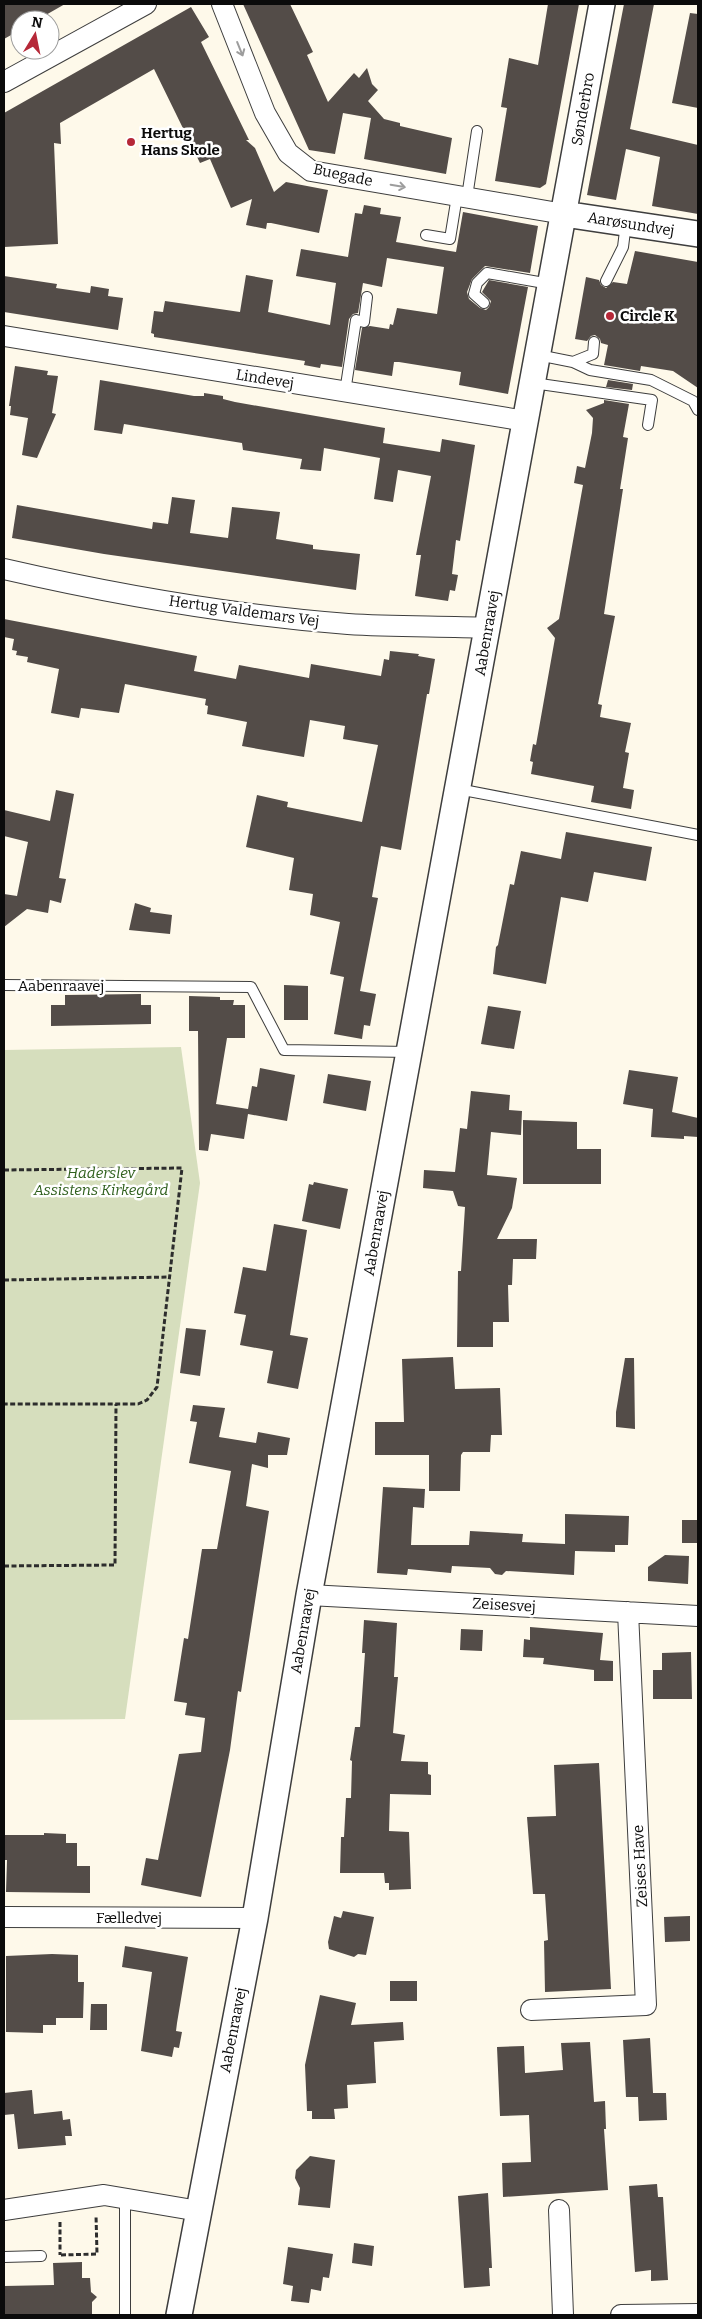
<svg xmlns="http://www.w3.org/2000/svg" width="702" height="2319" viewBox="0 0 702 2319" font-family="Bitter,serif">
<rect width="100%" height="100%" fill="#fef9ea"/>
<path fill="#d6debd" d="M181,1047l19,136 -75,536 -121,1v-670z"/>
<path fill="#534c48" d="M4,4h61l-28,16h-17v10l-16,9z
M243,4h47l23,48 -6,3 21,47 26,-29 5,5 8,-10 5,16 6,6 -10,11 16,18 16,4v3l52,12 -6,36 -82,-15 7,-41 -28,-5 -8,41 -26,-4z
M548,4h31l-33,180 -6,4 -45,-7 12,-73 -6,-1 8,-49 29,7z
M624,4h30l-24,125 68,16v69l-46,-8 8,-49 -34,-8 -10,51 -29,-5z
M191,7l18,30 -8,5 48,98h-3l9,8 19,44 12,-10 42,8 -9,43 -48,-10h-4l-1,6 -20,-4 6,-26 -21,9 -21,-49 -10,4 -46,-94 -94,54 1,21 -7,-1 4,101 -54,3v-134z
M690,13l8,1v94l-26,-5z
M364,205l17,3 -1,6 21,3 -5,25 60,10 7,-40 75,14 -8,47 -45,-7 -13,13 -5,13 2,7 11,9 6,2 3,-3 2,-6 -9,-9 7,-12 39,7 -20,107 -49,-9 2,-13 -62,-10h-5l-2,14 -37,-6 7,-42 8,-2 19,3 1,-5 3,1 4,-17 40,6 7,-47 -57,-9 -5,29 -19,-4 -5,30 -5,1 -4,5 -7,48 -21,-3 -1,4 -16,-3 1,-4 -151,-24v-3l-3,-1 3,-22 9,1 2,-11 75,11 6,-37 27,5 -5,32 62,13 6,-42 -40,-7 5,-27 47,8 7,-44 7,1z
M635,251l63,11v126l-25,-17 -32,-5 -1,5 -36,-6 4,-20 -7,-2 -1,-4 -5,-4 -4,1 -4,5 -12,-2 11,-62 13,3 2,5 5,3 7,-6 14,2z
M4,276l53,8 -1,4 34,5 1,-7 18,3 -1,7 15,2 -5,32 -114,-18z
M15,366l33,5 -1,4 11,1 -6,37 4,1 -19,44 -15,-3 6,-37 -18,-3 1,-9h-2z
M100,380l94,16h10v-3l19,3v3l12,3 150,26 -2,15 57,9 2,-13 33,6 -15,96 -4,-1 -4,34 6,1 -3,16 -5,-1 -2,11 -33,-5 6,-41h-5l15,-79 -33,-6 -5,32 -19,-3 6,-41 -56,-10 -3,23 -21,-2 2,-10 -59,-9 -1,-7 -118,-19 -2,10 -28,-4z
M608,380l25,4 -1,6 -26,-3z
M604,400l25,4 -6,33 5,1 -8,51h3l-19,125 11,2 -17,88 4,1 -2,12 31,6 -6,29 4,1 -6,35 11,2 -3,19 -40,-7 3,-16 -63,-12 2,-12 -3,-1 3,-17 3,1 19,-107 -8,-10 12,-9 24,-134 -9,-2 3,-17 8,2 7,-35 1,-15 -7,-8 18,-7z
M172,497l23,3 -5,33 38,5 4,-31 48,5 -4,27 37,6v4l47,5 -4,36 -252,-36 -92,-16 5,-33 135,24 1,-7 15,2z
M4,619l193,37 -3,15 42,8 3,-14 70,13 2,-14 70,12 3,-17 5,1 1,-9 29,3 -1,2 17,3 -6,35h-2l-26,156 -20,-4 -9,51 6,1 -18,93 16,3 -6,32 -6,-1 -2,14 -28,-5 10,-57 -14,-3 10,-52 -30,-7 3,-21 -24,-4 5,-32 -48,-11 11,-52 31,7 -1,5 75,15 16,-77 -35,-6 2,-13 -35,-6 -6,37 -62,-11 5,-24 -40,-8 1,-8 -3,-1 1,-6 -81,-15 -6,29 -38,-5 -2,10 -28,-5 8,-44 -32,-7 1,-5 -12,-2 1,-4 -5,-1 2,-11 -10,-2z
M56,790l18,4 -15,84 7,1 -5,24 -11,-3 -2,13 -21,-4 -23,18v-33l13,2 11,-54 -24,-6v-26l46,11z
M566,832l86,15 -6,34 -52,-9 -6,30 -27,-5 -15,87 -53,-10 3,-27 2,-2 12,-61 4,1 7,-34 40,8z
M135,903l16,5 -1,4 22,3 -2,19 -41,-4z
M284,985l24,1v34h-24z
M141,994v11h10v19l-100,2v-21h14v-10z
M189,996l31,1v3h14l-1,5h12v33h-18l-11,66 32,5 4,-23 5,1 3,-19 35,7 -8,46 -39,-7 -4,25 -33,-5 -3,17 -9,-1 -1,-119h-9z
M488,1006l33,5 -7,38 -33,-5z
M629,1070l49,7 -6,35 26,6v19l-14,-1v3l-33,-2 2,-28 -30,-5z
M328,1074l43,7 -5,30 -43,-8z
M471,1091l39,4 -1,15 13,1 -1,24 -30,-3 -4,43 30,3 -5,30 -15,31h40l-1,20h-23l-1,26h-4l1,37h-16v25h-36l1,-76h3l4,-64 -7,-1 -5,-15 -30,-3 1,-18 31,2 5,-44 7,1z
M523,1120l54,2v27h24v35h-78z
M314,1182l34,7 -8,40 -38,-8 7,-37 4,1z
M274,1224l33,6 -17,105 18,3 -10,51 -31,-6 6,-32 -33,-6 6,-30 -12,-2 9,-46 23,4z
M186,1328l20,2 -6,46 -20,-3z
M453,1357l2,32 45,-1 2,47h-11l-1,17h-27l-2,3 -1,36h-31v-36h-54v-33h29l-2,-63z
M625,1358h9l1,71 -19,-2v-15z
M193,1405l32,3 -6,29 37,6 2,-11 32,6 -3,17h-19v13l-16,-4 -6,42 23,5 -28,181 -3,-1 -8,59 -29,147 -60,-12 5,-27 12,2 21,-106 22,-2 4,-34 -20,-3 2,-12 -13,-2 10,-63 4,1 14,-90h15l14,-78 -42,-8 8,-41 -7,-1z
M383,1487l42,2 -1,19 -11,-1 -2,38h58l1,-14 53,3 -1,8 43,2v-30l64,2 -1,29h-13v7l-40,-1 -1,24 -68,-4 -4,4 -7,-1 -5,-6 -38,-2 -1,7 -43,-4 -1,6 -30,-2z
M682,1520h16v23h-16z
M665,1555l24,1 -1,28 -40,-3v-14z
M364,1620l33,3 -3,54h4l-5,56 12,2 -4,26 27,1v12l3,1v20l-41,-1 -1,37 20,1 2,57 -22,1v-7h-4l-1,-10h-44l1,-36h3l2,-39h5l1,-37 -2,-1 5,-33h5l5,-74h-3z
M530,1627l73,6 -3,27 13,1v20h-19v-11l-51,-6 1,-6 -21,-1 1,-18 6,1z
M461,1629l22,1 -1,21 -22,-1z
M691,1652l1,47h-39v-29h9v-17z
M599,1763l12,226 -66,3 -1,-51 4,-1 -3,-46h-12l-6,-77 29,-1 -2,-51z
M44,1833l22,1v9h11v23h13v27l-84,-1 1,-32h-3v-25h40z
M343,1911l31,6 -8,38 -8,-1 -4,3 -25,-8 -1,-7 6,-26 7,2z
M690,1916v25l-25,1 -1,-25z
M125,1946l63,11 -11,66 -1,8 6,1 -3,16 -5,-1 -2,10 -31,-6 11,-79 -30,-5z
M52,1954l26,1v27h6l-1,36h-27v7h-13v8l-37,-1v-76z
M390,1981h27v20h-27z
M320,1995l36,8 -5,22 52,-3 1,18 -30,2 2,41 -29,2 1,23 -14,1 1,10h-23v-8h-5l-2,-46z
M91,2004h16v26h-17z
M650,2038l3,55h13l1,27 -28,1 -1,-24h-12l-3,-57z
M590,2042l4,60 11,-1 1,28h-2l4,61 -105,7 -1,-34 29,-1 -2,-47 -29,1 -3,-69 27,-1 1,27 38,-3 -2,-27z
M32,2090l2,24 28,-3 1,9 7,-1 2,17h-7l1,9 -48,4 -4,-35 -10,1v-22z
M310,2156l25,4 -5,48 -32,-3 2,-17 -5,-10 1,-8z
M657,2184l1,13h5l5,83 -17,1v-11l-16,2 -6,-86z
M488,2193l4,75h-3l1,18 -26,2 -6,-92z
M354,2243l20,3 -2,20 -20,-3z
M288,2247l45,7 -4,24 -6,-1 -2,14 -10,-2 -2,14 -18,-2 2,-15 -10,-2z
M82,2262v16h8l1,14 6,5 -5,5v13h-88v-29l50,-1 -1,-22z"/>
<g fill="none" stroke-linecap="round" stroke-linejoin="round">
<defs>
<path id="service" d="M467,197l10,-66
M426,235l24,4 7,-43
M606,281l17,-34 3,-24
M484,303l-10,-9 3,-11 10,-10 63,11
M538,355l35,7 20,-8 1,-12
M573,362l17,8 61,10 42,21 5,9
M533,383l119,17 -4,25
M345,392l11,-72 8,2 3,-25
M458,789l240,46
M4,985l247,2 33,63 125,2
M125,2198v117
M4,2257l37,-1"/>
<path id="minor" d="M222,4l43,109 23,40 23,18 253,43
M4,82l142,-78
M4,336l522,85
M4,569c113,26 228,46 344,55 46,3 93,2 140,4
M309,1595l389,21
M4,1917l251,1
M531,2010l115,-5 -18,-393
M4,2210l100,-15 95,16
M559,2210l4,105
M621,2315l77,-1"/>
<path id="tertiary" d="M564,214l134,20
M179,2315l76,-397 54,-323 293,-1591"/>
</defs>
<use href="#service" stroke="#3e3e3e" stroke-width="12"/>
<use href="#minor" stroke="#3e3e3e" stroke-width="22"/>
<use href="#tertiary" stroke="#3e3e3e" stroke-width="28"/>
<path stroke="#2d2d2d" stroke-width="3" stroke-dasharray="5 2.5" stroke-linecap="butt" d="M4,1170l178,-2 -25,219 -10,13 -9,4h-134
M4,1280l165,-3
M4,1566l111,-1 1,-161
M60,2222v33
M61,2255l36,-1 -1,-39"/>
<use href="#service" stroke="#fff" stroke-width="10"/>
<use href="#minor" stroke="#fff" stroke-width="20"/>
<use href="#tertiary" stroke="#fff" stroke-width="25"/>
</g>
<defs><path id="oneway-shaft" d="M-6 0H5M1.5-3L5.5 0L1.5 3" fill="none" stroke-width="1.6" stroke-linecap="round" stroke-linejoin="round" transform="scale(1.25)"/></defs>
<g stroke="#9d9d9d">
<use href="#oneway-shaft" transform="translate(240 49) rotate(68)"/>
<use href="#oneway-shaft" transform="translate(398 186) rotate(10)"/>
</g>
<g fill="#b62838" stroke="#fff" stroke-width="2">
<circle cx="131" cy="142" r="5"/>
<circle cx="610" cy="316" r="5"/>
</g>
<g text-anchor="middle" stroke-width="5" stroke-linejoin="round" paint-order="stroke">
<g font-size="15" fill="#0b0b0b" stroke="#fff">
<text transform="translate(583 109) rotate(-80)" y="5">Sønderbro</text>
<text transform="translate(343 175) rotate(12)" y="5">Buegade</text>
<text transform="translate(631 224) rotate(9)" y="5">Aarøsundvej</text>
<text transform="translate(265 379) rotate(9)" y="5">Lindevej</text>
<text transform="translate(244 611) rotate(8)" y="5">Hertug Valdemars Vej</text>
<text transform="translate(487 633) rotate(-80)" y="5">Aabenraavej</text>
<text x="61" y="991">Aabenraavej</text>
<text transform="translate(376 1233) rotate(-80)" y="5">Aabenraavej</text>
<text transform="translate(504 1605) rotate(3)" y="5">Zeisesvej</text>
<text transform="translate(303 1631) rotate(-80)" y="5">Aabenraavej</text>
<text transform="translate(640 1866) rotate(-93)" y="5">Zeises Have</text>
<text x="129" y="1923">Fælledvej</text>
<text transform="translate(233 2030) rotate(-79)" y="5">Aabenraavej</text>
</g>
<g font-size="15" font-weight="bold" fill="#0b0b0b" stroke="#fff" text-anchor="start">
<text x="141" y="138">Hertug<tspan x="141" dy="17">Hans Skole</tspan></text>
<text x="620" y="321">Circle K</text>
</g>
<g font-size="15" font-style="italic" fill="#30601e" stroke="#fff">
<text x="101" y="1178">Haderslev<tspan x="101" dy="17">Assistens Kirkegård</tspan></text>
</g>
</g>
<rect width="702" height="2319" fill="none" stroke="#0b0b0b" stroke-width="10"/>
<g transform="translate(35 35) rotate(10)"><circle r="24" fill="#ffffff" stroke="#9d9d9d"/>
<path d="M0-4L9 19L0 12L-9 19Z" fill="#b62838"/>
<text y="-8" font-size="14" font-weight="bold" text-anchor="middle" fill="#0b0b0b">N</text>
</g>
</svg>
